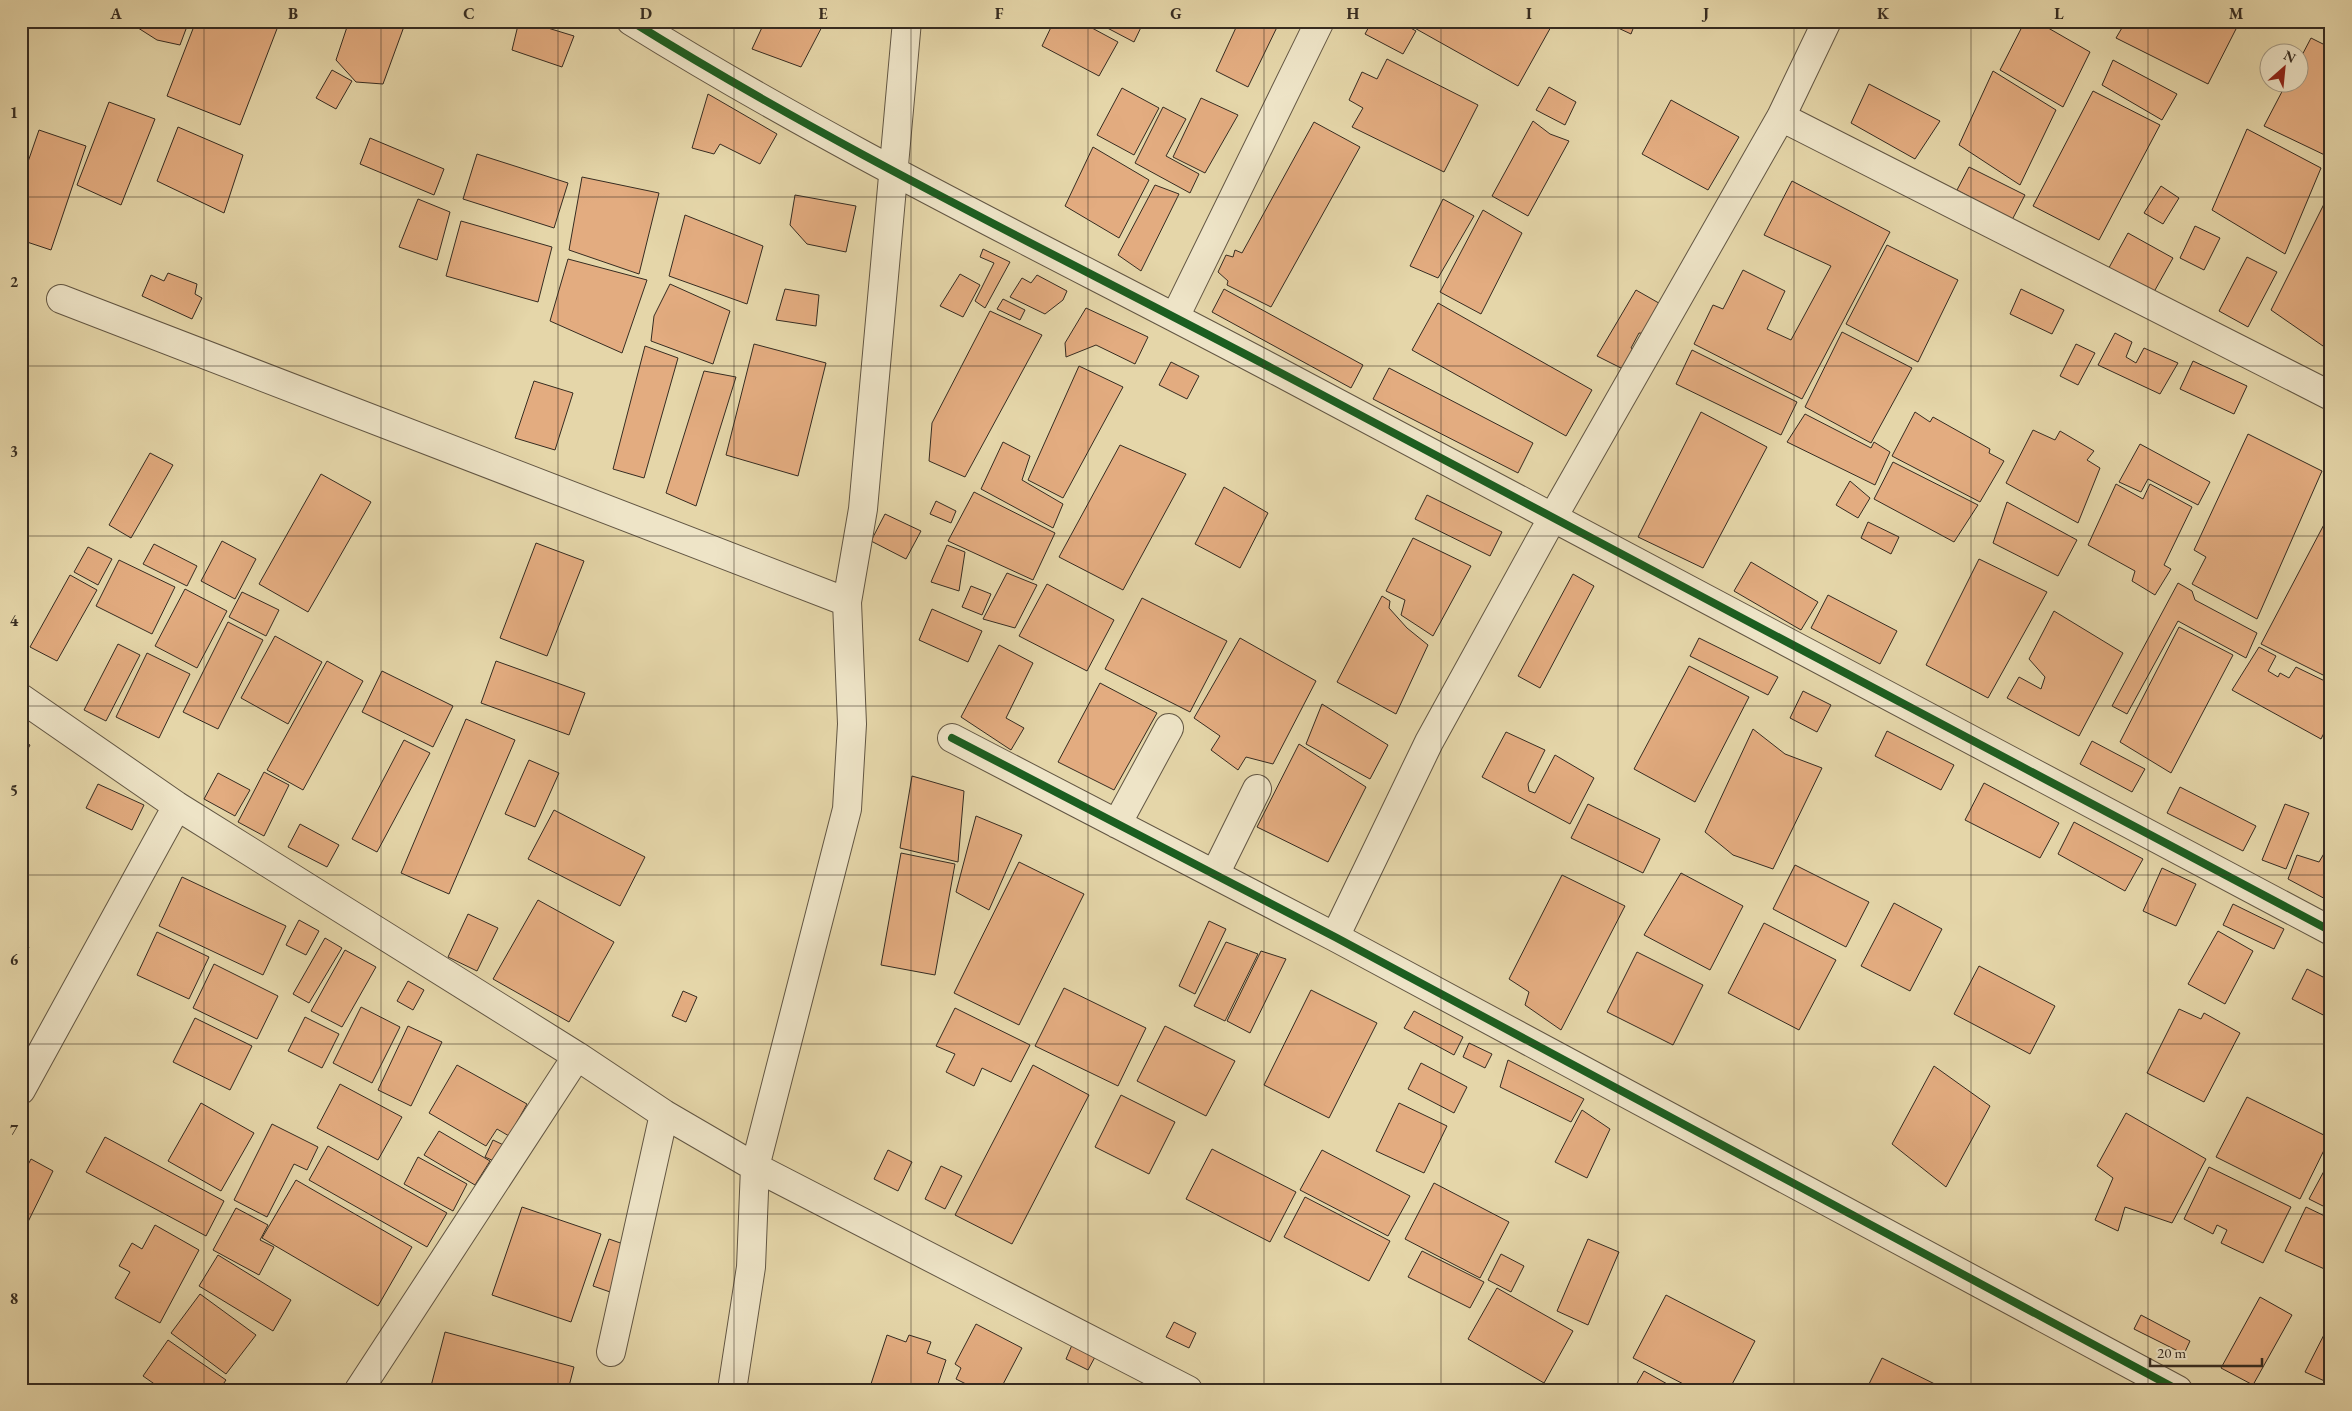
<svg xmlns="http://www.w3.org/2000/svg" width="2352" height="1411" viewBox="0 0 2352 1411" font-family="'EB Garamond',serif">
<rect width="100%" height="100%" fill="#e5d6a9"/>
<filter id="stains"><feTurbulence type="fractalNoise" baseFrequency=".004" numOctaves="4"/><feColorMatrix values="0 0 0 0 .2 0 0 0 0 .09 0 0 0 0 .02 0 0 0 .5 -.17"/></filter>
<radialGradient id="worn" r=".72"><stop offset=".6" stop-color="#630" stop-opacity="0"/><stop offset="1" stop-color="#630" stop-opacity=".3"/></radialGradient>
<path fill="#e3ac80" stroke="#362c21" d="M137,21h52l-9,24 -23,-5 -22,-14z
M196,21h84l-40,104 -73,-29z
M349,21h57l-23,63 -27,-2 -20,-22z
M519,21h6l49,15 -12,31 -50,-17z
M765,21h60l-24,46 -49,-18z
M1054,21h25l39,21 -19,34 -57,-30z
M1094,21h50l-10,21z
M1239,21h41l-32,66 -32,-16z
M1372,21h26l18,10 -13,23 -38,-20z
M1402,21h144l6,4 -34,61z
M1603,21h33l-5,13z
M2025,21h11l54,31 -27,55 -63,-37z
M2126,21h100l11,6 -29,57 -92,-46z
M2311,38l20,10v110l-67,-32 23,-44h13v-23z
M1387,59l91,46 -34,67 -92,-45 11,-19 -14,-8 13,-28 15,7z
M2113,60l64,34 -15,26 -60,-35z
M332,70l20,11 -16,28 -20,-11z
M1993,71l63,39 -36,75 -61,-40z
M1869,84l71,37 -25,38 -64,-36z
M1549,87l27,15 -11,23 -29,-15z
M1122,88l37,20 -25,47 -37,-20z
M2093,91l67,34 -61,115 -66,-34z
M708,94l69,40 -17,30 -40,-20 -6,10 -22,-6z
M1201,98l37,17 -33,58 -32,-16z
M1671,100l68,37 -31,53 -66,-36z
M109,102l46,17 -34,86 -44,-20z
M1163,107l23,12 -20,37 33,18 -9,19 -55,-30z
M1533,121l17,13 19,7 -41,75 -36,-20z
M1314,122l46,25 -89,160 -44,-22 1,-4 -10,-9 8,-17 7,2 2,-7 7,3z
M178,127l65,28 -19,58 -67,-32z
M2247,129l74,39 -36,86 -73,-44z
M39,130l47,16 -35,104 -30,-10v-58z
M370,138l74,31 -10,26 -74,-31z
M1093,147l56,33 -30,58 -54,-32z
M477,154l91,29 -14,45 -91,-29z
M1969,167l56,28 -13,25 -55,-30z
M582,177l77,16 -20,81 -70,-24z
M1792,181l98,51 -88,167 -108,-55 19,-39 10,4 20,-39 42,21 -18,38 24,11 40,-74 -67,-31z
M1155,185l24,9 -38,77 -23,-16z
M2161,186l18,12 -16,26 -19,-11z
M2331,190v141l-8,15 -52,-36z
M795,195l61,11 -10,46 -39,-8 -17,-19z
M418,199l32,13 -13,48 -38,-13z
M1443,199l31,17 -36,62 -28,-12z
M1483,210l39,23 -41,81 -41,-22z
M685,215l78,31 -16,58 -78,-28z
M461,221l91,26 -14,55 -92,-26z
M2195,226l25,12 -16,32 -24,-12z
M2128,233l45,25 -23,41 -45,-24z
M1887,245l71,35 -40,82 -72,-38z
M983,249l27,13 -25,46 -10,-7 19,-38 -14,-6z
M2247,257l30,15 -29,55 -29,-16z
M568,259l79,21 -25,73 -72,-32z
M168,273l29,11 -2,10 7,4 -10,21 -50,-23 9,-21 13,6z
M960,274l20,11 -17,32 -23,-11z
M1037,275l30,16 -4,9 -18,14 -35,-17 12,-19 9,5z
M670,284l60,27 -17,53 -62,-23 3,-25z
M785,289l34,6 -3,31 -40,-6z
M1224,289l139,76 -12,23 -139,-76z
M2021,289l43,21 -12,24 -42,-20z
M1636,290l28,16 -14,28 -11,-1 -8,15 6,4 -10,19 -30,-15z
M1003,299l22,11 -5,10 -23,-11z
M1438,303l154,87 -26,46 -154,-86z
M1086,308l62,29 -13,27 -39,-19 -30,12 -1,-14z
M990,311l52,24 -77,142 -36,-16 3,-38z
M1842,332l70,36 -41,75 -66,-36z
M2115,333l17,9 -6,15 10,6 8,-15 34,15 -18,31 -62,-29z
M754,344l72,19 -28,113 -72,-21z
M2076,344l19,9 -17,32 -18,-9z
M645,346l33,12 -34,120 -31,-9z
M1692,350l105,52 -16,33 -105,-51z
M2193,361l54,25 -13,28 -54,-25z
M1171,362l28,14 -12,23 -28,-14z
M1079,366l44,21 -60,111 -35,-18z
M1389,368l144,75 -15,30 -145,-74z
M704,371l32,6 -40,129 -30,-13z
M534,381l39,12 -18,57 -40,-12z
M1701,412l66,35 -64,121 -65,-31z
M1915,412l15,10 3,-5 57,32 -1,4 15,8 -24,41 -88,-46z
M1805,414l66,34 3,-6 16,10 -15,33 -88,-43z
M2033,430l22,10 5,-9 34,20 -7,9 13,8 -22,55 -72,-40z
M2248,434l74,37 -65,148 -65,-35 14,-27 -12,-7z
M1003,442l27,14 -8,24 41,24 -10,24 -72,-39z
M2140,444l70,38 -12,23 -50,-26 -7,13 -22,-10z
M1120,445l66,29 -63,116 -64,-33z
M150,453l23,12 -42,73 -22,-13z
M1893,462l85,43 -24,37 -80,-43z
M321,474l50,28 -63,110 -49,-28z
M1850,481l20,17 -12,20 -22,-13z
M2116,484l27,15 7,-15 42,23 -28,58 7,4 -16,26 -23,-14 3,-10 -47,-26z
M1224,487l44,26 -28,55 -45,-24z
M974,492l81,41 -22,47 -85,-39z
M1427,495l75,37 -12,24 -75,-37z
M936,501l20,10 -5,12 -21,-9z
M2007,502l70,38 -19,36 -65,-33z
M885,514l36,17 -15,28 -35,-18z
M2329,515h2v164l-70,-35z
M1868,522l31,15 -8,17 -30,-16z
M1413,538l58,28 -38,70 -32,-21 4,-15 -19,-9z
M222,541l34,18 -21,40 -34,-18z
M536,543l48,18 -37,95 -47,-18z
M154,544l43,22 -10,20 -44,-22z
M947,545l18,7 -6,39 -28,-9z
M88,547l24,12 -14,26 -24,-13z
M1979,559l68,33 -59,106 -62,-33z
M119,560l56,27 -23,47 -56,-28z
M1751,562l67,40 -17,28 -67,-39z
M1007,573l30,12 -22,43 -32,-9z
M1573,574l21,12 -54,102 -22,-12z
M70,575l27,15 -40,71 -27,-14z
M2178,583l14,8 3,9 62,33 -11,25 -68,-37 -51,93 -15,-8z
M1047,584l67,36 -27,51 -68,-35z
M971,586l20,8 -9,21 -20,-8z
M185,589l42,22 -30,57 -42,-22z
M242,592l37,18 -13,26 -37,-19z
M1828,595l69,36 -17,33 -69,-36z
M1382,596l8,5 -1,7 18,20 21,17 -32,69 -59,-32z
M1142,598l85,43 -37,71 -85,-43z
M932,609l50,22 -14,31 -49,-22z
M2054,611l69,42 -44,83 -72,-38 12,-21 22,12 4,-12 -16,-18z
M228,622l35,18 -45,89 -35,-17z
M2179,627l54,28 -62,118 -51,-31z
M275,636l47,26 -34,62 -47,-26z
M1240,638l76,43 -43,83 -27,-7 -8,13 -27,-20 9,-14 -26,-18z
M1699,638l79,39 -10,18 -78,-39z
M118,644l22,11 -34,66 -22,-11z
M999,645l34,18 -27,55 18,10 -13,22 -50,-33z
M2259,647l17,9 -8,15 10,6 2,-4 9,5 7,-11 35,17v35l-10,20 -89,-49z
M147,653l43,21 -31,64 -43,-21z
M327,661l36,20 -60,109 -36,-20z
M496,661l89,32 -16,42 -88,-32z
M1689,666l60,31 -54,105 -61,-33z
M382,671l71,35 -20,41 -71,-35z
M1100,683l57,30 -43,77 -56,-28z
M1803,691l28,14 -14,27 -27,-14z
M1322,704l66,41 -18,34 -64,-35z
M466,719l49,21 -66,154 -48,-21z
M1753,729l32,25 37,14 -49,101 -40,-14 -28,-23z
M1887,731l67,34 -13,25 -66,-34z
M1506,732l39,18 -17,34 1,7 6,2 20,-38 39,23 -24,46 -88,-47z
M21,740l9,5 -9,17z
M404,740l26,13 -53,99 -25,-13z
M2092,741l53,28 -13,23 -52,-28z
M1299,744l67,43 -38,75 -71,-35z
M529,760l30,13 -24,54 -30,-13z
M264,772l25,13 -25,51 -26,-14z
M218,773l32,17 -15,26 -31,-17z
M912,776l52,15 -6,71 -58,-14z
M1984,783l75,40 -19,35 -75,-38z
M98,784l46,21 -12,25 -46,-22z
M2180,787l76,39 -13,25 -76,-38z
M1588,804l72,35 -17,34 -72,-35z
M2285,804l24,9 -23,56 -24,-9z
M554,810l91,47 -25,49 -92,-47z
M976,816l46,19 -33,75 -33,-18z
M2074,822l69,37 -18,32 -67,-37z
M300,824l39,21 -12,22 -39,-20z
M2329,845h2v57l-43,-23 9,-24 22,7z
M901,853l54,11 -20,111 -54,-10z
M1019,862l65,32 -65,131 -65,-32z
M1795,865l74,37 -23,45 -73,-38z
M2162,868l34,16 -20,42 -33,-15z
M1681,873l62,33 -33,64 -66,-35z
M1562,875l63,31 -64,124 -36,-25 4,-13 -20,-13z
M182,877l104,49 -23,49 -104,-49z
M538,900l76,42 -45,80 -76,-43z
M1894,903l48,26 -32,62 -49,-25z
M2233,904l51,25 -10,20 -51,-24z
M468,914l30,14 -21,43 -29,-14z
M299,920l20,11 -13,24 -20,-10z
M1209,921l17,8 -31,65 -16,-8z
M1764,923l72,37 -37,70 -71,-37z
M2218,931l35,20 -28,53 -37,-20z
M157,932l52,25 -20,42 -52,-24z
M325,938l17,10 -33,55 -16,-9z
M1226,942l32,12 -33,67 -31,-15z
M21,943l8,4 -8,15z
M345,950l31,17 -34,60 -31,-16z
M1261,951l25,8 -36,74 -23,-12z
M1637,952l66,33 -30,60 -66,-33z
M214,964l64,32 -21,43 -64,-31z
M1979,966l76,40 -25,48 -76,-40z
M2307,969l24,12v38l-39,-20z
M408,981l16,9 -11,20 -16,-9z
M1064,988l82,40 -28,58 -83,-40z
M1311,990l66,33 -48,95 -65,-33z
M683,991l14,6 -11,25 -14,-6z
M361,1007l39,20 -28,56 -39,-20z
M955,1008l75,37 -19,37 -29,-14 -8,18 -28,-14 9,-18 -19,-8z
M2179,1009l22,10 3,-6 36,20 -36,69 -57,-29z
M1414,1011l49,26 -9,18 -50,-27z
M305,1017l34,17 -17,34 -34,-17z
M195,1018l57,28 -22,44 -57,-28z
M408,1026l34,16 -31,64 -33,-16z
M1165,1026l70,35 -29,55 -69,-35z
M1469,1043l23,11 -7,14 -22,-11z
M1508,1060l76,39 -13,23 -71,-35z
M1421,1063l46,24 -13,26 -46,-24z
M457,1065l70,39 -18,32 -12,-7 -11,17 -57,-33z
M1033,1065l56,30 -77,149 -57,-29z
M1934,1066l56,40 -44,81 -54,-43z
M340,1084l62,33 -24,43 -61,-32z
M1121,1095l54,27 -26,52 -54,-27z
M2247,1097l83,41 -30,61 -84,-42z
M201,1103l53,30 -33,58 -53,-30z
M1399,1103l48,23 -23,47 -48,-22z
M1582,1110l28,19 -23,49 -32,-16z
M2126,1113l80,46 -34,64 -47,-16 -7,24 -23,-11 18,-42 -16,-12z
M272,1124l46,23 -11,23 -13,-6 -27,53 -33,-17z
M439,1131l51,30 -15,24 -51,-30z
M105,1137l119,64 -18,35 -120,-64z
M493,1140l19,9 -7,17 -20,-9z
M328,1146l119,67 -20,34 -118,-67z
M1212,1149l84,43 -26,50 -84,-43z
M888,1150l24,12 -14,29 -24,-12z
M1322,1150l88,46 -22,40 -88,-46z
M418,1157l49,27 -14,27 -49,-27z
M2331,1158v52l-22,-11z
M31,1159l22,12 -29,59 -3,-2v-50z
M941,1166l21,10 -17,33 -20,-10z
M2209,1167l82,40 -28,56 -42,-20 6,-13 -10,-5 -4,9 -29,-15z
M296,1180l116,67 -34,59 -116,-68z
M1434,1183l75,39 -29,56 -75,-39z
M1305,1197l85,44 -21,40 -85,-44z
M522,1207l79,27 -30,88 -79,-27z
M2306,1207l25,12v53l-46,-21z
M236,1208l32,17 -8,15 14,7 -15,28 -46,-25z
M155,1225l44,25 -39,73 -45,-25 15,-26 -11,-6 13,-23 10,6z
M609,1239l20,7 -16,47 -20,-7z
M1588,1239l31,13 -31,73 -31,-14z
M1422,1251l62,31 -14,26 -62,-31z
M1501,1254l23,12 -13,26 -23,-12z
M218,1255l73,45 -18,31 -74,-45z
M1497,1288l76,43 -29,52 -76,-44z
M200,1294l56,41 -30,39 -55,-41z
M1666,1295l89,46 -26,49h-34l-62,-32z
M2260,1297l32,18 -39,70 -32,-17z
M2141,1315l49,26 -6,13 -50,-25z
M2331,1321v63l-26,-12z
M1174,1322l22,11 -7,15 -23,-11z
M976,1324l46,24 -22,42h-22l-22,-11 5,-11 -6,-4z
M445,1332l129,35 -6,23h-138z
M887,1335l19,7 3,-7 22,7 -4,11 19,7 -10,30h-67z
M168,1340l58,40 -7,10h-56l-20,-14z
M1072,1345l23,12 -7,13 -22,-11z
M1882,1358l65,32h-81z
M1644,1371l34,19h-45z"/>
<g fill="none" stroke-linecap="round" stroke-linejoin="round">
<defs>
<path id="minor" d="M631,21c209,130 431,236 648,351 351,185 701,372 1052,559
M1781,117l550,279
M61,299l786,303
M1175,317l145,-296
M21,698l156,108 400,250 87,58 91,53 433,223
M952,738l383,199 843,453
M1117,824l52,-96
M1215,874l42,-85
M1335,937l94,-195 124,-225 228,-400 46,-96
M21,1090l156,-284
M611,1352l53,-238
M359,1390l218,-334
M732,1390l19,-123 4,-100 92,-358 5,-85 -5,-122 16,-93 44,-488"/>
</defs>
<use href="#minor" stroke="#625643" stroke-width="30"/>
<use href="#minor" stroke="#eee4c7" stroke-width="28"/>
<defs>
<path id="cycleway" d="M631,21c209,130 431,236 648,351 351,185 701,372 1052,559
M952,738l383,199 843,453"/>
</defs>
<use href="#cycleway" stroke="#eee4c7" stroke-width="11"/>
<use href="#cycleway" stroke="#1b5e20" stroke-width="8"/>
</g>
<path fill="none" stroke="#362c21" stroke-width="1" stroke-opacity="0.55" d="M204,21v1369M381,21v1369M558,21v1369M734,21v1369M911,21v1369M1088,21v1369M1264,21v1369M1441,21v1369M1618,21v1369M1794,21v1369M1971,21v1369M2148,21v1369M21,197h2310M21,366h2310M21,536h2310M21,706h2310M21,875h2310M21,1044h2310M21,1214h2310"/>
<rect width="2352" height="1411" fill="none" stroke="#e5d6a9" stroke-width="55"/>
<g transform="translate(2284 68) rotate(27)"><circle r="24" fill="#eee4c7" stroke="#a49a85"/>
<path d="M0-4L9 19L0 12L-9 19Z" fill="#8f2418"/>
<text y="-8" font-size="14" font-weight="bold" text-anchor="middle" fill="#362c21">N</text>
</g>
<path d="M2150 1358v8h112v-8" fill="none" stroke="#362c21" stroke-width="2.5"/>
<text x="2157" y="1358" font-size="15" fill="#362c21" stroke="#eee4c7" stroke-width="4" paint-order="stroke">20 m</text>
<rect x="28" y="28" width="2296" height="1356" fill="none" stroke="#362c21" stroke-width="2"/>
<g font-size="16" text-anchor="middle" font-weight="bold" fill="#362c21">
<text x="116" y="19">A</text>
<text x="293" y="19">B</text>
<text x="469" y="19">C</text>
<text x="646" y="19">D</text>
<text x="823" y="19">E</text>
<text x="999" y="19">F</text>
<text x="1176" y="19">G</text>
<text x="1353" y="19">H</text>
<text x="1529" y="19">I</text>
<text x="1706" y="19">J</text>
<text x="1883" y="19">K</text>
<text x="2059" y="19">L</text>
<text x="2236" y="19">M</text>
<text x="14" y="118">1</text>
<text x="14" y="287">2</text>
<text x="14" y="457">3</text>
<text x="14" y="626">4</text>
<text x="14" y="796">5</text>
<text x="14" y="965">6</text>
<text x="14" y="1135">7</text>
<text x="14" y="1304">8</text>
</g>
<rect width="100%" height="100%" filter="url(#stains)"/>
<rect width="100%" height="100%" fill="url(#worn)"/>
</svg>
